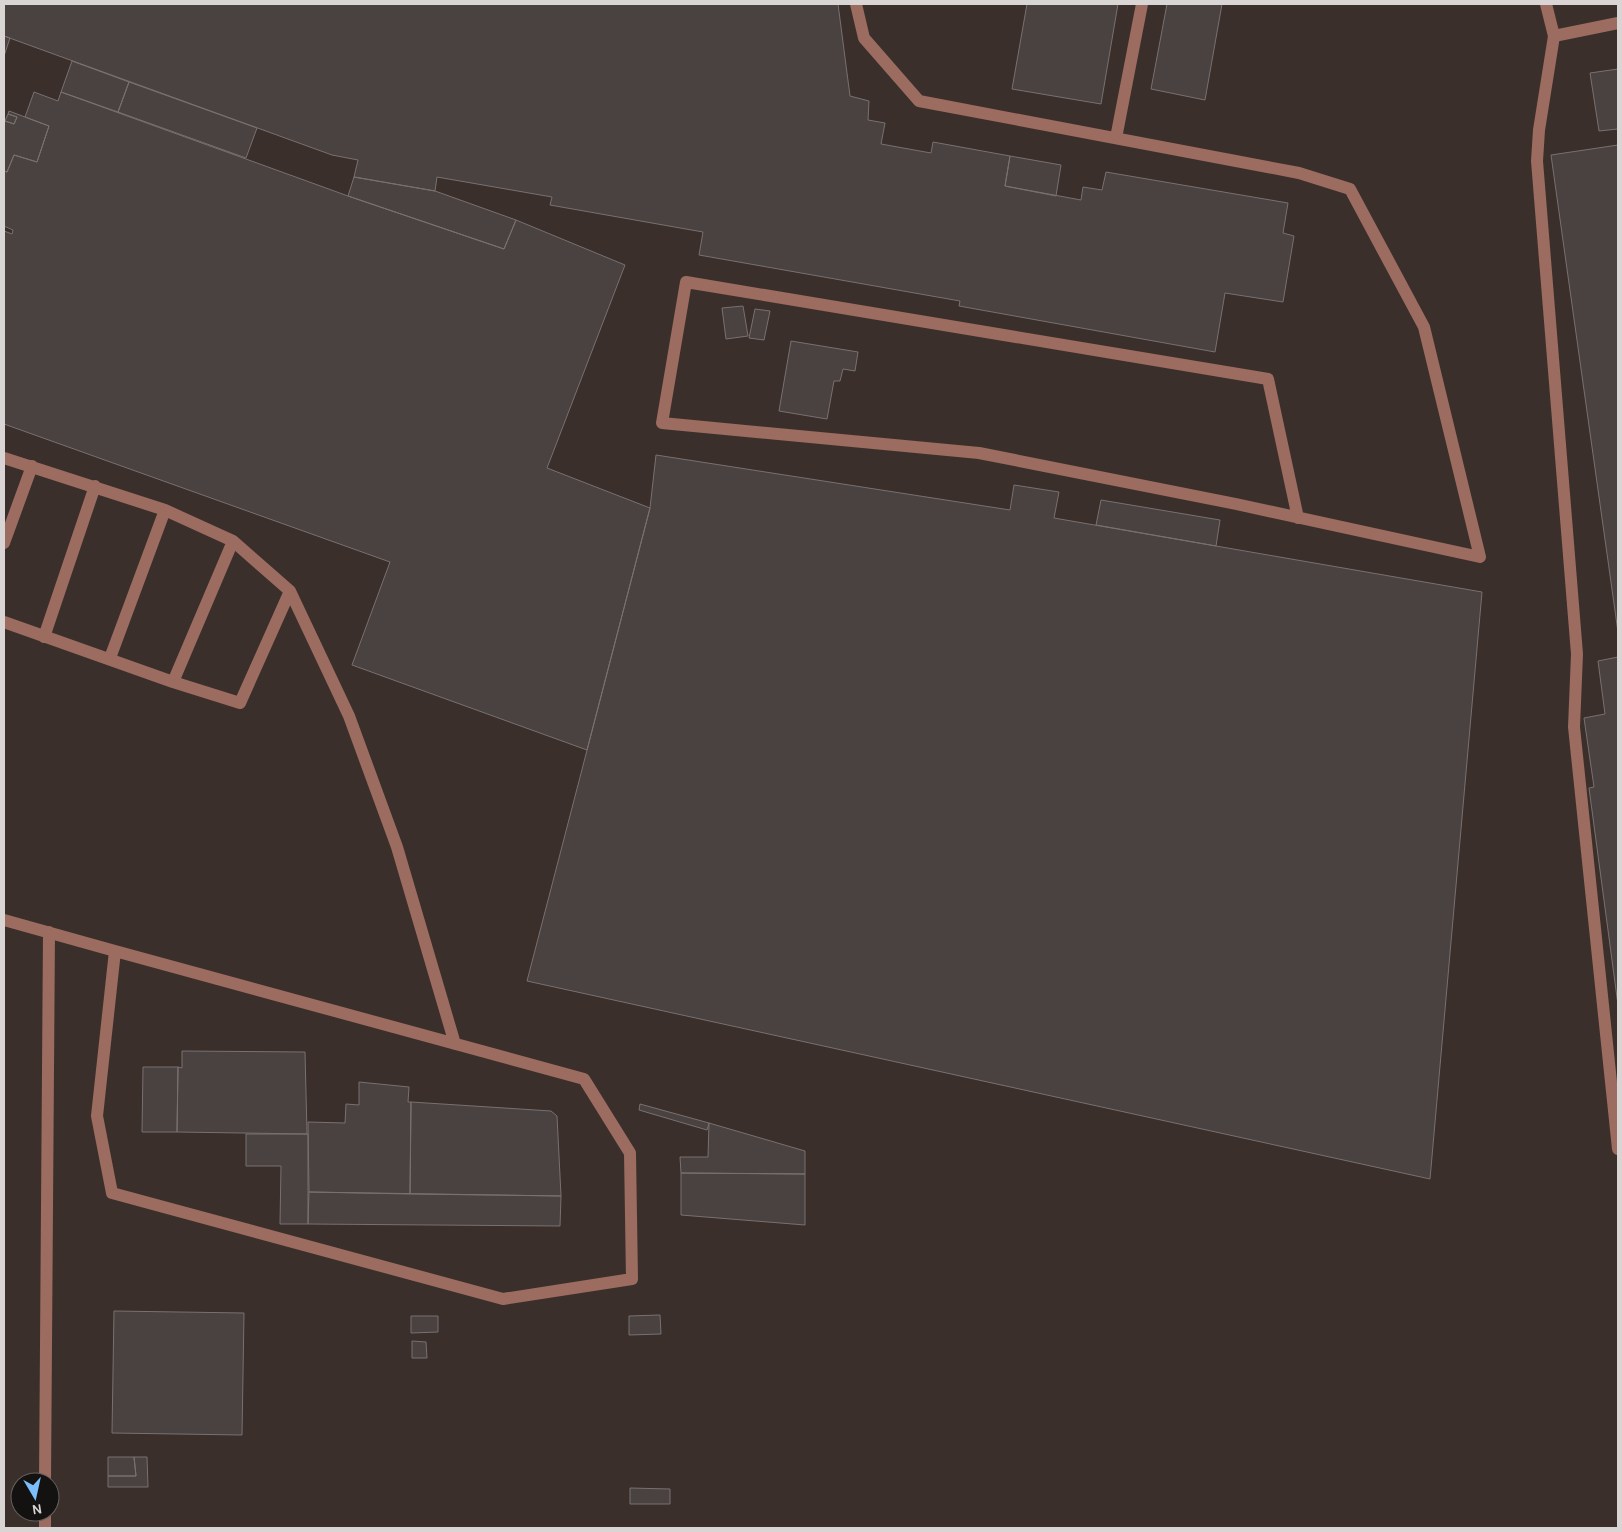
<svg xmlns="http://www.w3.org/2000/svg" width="1622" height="1532" viewBox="0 0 1622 1532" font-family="Karla,sans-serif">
<rect width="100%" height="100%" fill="#2e2826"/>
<path fill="#3b2f2b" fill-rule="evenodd" d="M4,4h1614v1524h-1614zM20,1482h30v30h-30z"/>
<path fill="#494240" stroke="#79716f" d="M4,4h834l12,92 19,5 -1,19 17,3 -4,21 50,9 2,-11 77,14 -5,30 76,14 2,-13 19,3 4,-18 182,31 -5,30 11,3 -11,66 -58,-9 -10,59 -256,-46 1,-5 -261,-46 4,-23 -153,-27 2,-8 -115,-20 -2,14 -81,-14 4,-17 -26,-5 -328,-119z
M1027,4h91l-17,100 -89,-15z
M1167,4h55l-17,96 -54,-11z
M4,36l6,2 -6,18z
M72,61l57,21 -11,30 -57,-20z
M1618,69v60l-19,2 -9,-58z
M129,82l128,46 -11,30 -128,-46z
M34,92l24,9 3,-9 287,104 156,53 12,-29 109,45 -78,203 103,40 -63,242 -235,-85 38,-103 -386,-138v-193l8,3 1,-4 -9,-4v-55l3,1 7,-17 23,7 12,-36 -24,-9z
M9,111l40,15 -12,36 -23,-7 -7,17 -3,-1v-46l1,-4 9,3 3,-7 -9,-3z
M8,114l9,3 -3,7 -9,-3z
M1618,145v487l-67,-477z
M1010,156l51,9 -5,31 -51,-10z
M354,177l81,14 81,29 -12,29 -156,-53z
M743,306l5,30 -22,3 -4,-31z
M755,309l15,2 -6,29 -15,-2z
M791,341l67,11 -3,19 -12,-2 -3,12h-6l-7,38 -48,-8z
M656,455l354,55 4,-25 45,7 -5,26 428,74 -52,587 -903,-198 123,-473z
M1101,500l119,20 -4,26 -120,-21z
M1618,657v348l-29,-217 5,-1 -10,-69 21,-4 -7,-53z
M182,1051l123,1 2,82 -130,-2 1,-65 4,1z
M143,1067h35l-1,65h-35z
M359,1082l50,5 -1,15h3l-1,92 -101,-2 -1,-70 37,1 1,-19 13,1z
M411,1102l140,9 6,5 4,80 -151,-2z
M640,1104l69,19 -2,7 -68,-20z
M709,1123l96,28v23l-124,-1 -1,-16h28z
M246,1134h62v90h-28l1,-58h-35z
M681,1173l124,1v51l-124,-10z
M309,1192l252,4 -1,30 -252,-2z
M114,1311l130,2 -2,122 -130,-2z
M660,1315l1,19 -32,1v-19z
M411,1316h27v16l-27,1z
M412,1341l14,1 1,16h-15z
M108,1457h26l2,19h-28z
M134,1457h13l1,30h-40v-11h28z
M630,1488l40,1v15h-40z"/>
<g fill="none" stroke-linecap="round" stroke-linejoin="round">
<path stroke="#9b6c5f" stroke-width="12" d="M856,4l8,34 55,63 380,72 51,16 74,138 56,230 -244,-53 -257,-51 -317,-30 24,-141 582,97 30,139
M1546,4l8,32 64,-13
M1554,36l-15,94 -2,31 40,493 -3,73 44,422
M1116,138l26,-134
M4,458l161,52 68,31 57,50 59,125 48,131 58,197
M4,543l28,-77
M4,622l169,60 67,21 50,-112
M44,637l51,-151
M110,658l55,-148
M173,682l60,-141
M4,920l111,31 469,128 46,74 2,126 -129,20 -391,-106 -15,-77 18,-165
M45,1482l4,-550
M45,1528v-16"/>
</g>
<rect width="1622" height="1532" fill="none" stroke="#d9d5d4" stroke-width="10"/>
<g transform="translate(35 1497) rotate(171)"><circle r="24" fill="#141211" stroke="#63605f"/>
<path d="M0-4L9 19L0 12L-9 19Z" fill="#7cbef9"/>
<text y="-8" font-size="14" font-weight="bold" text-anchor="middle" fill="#d9d5d4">N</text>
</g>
</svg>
